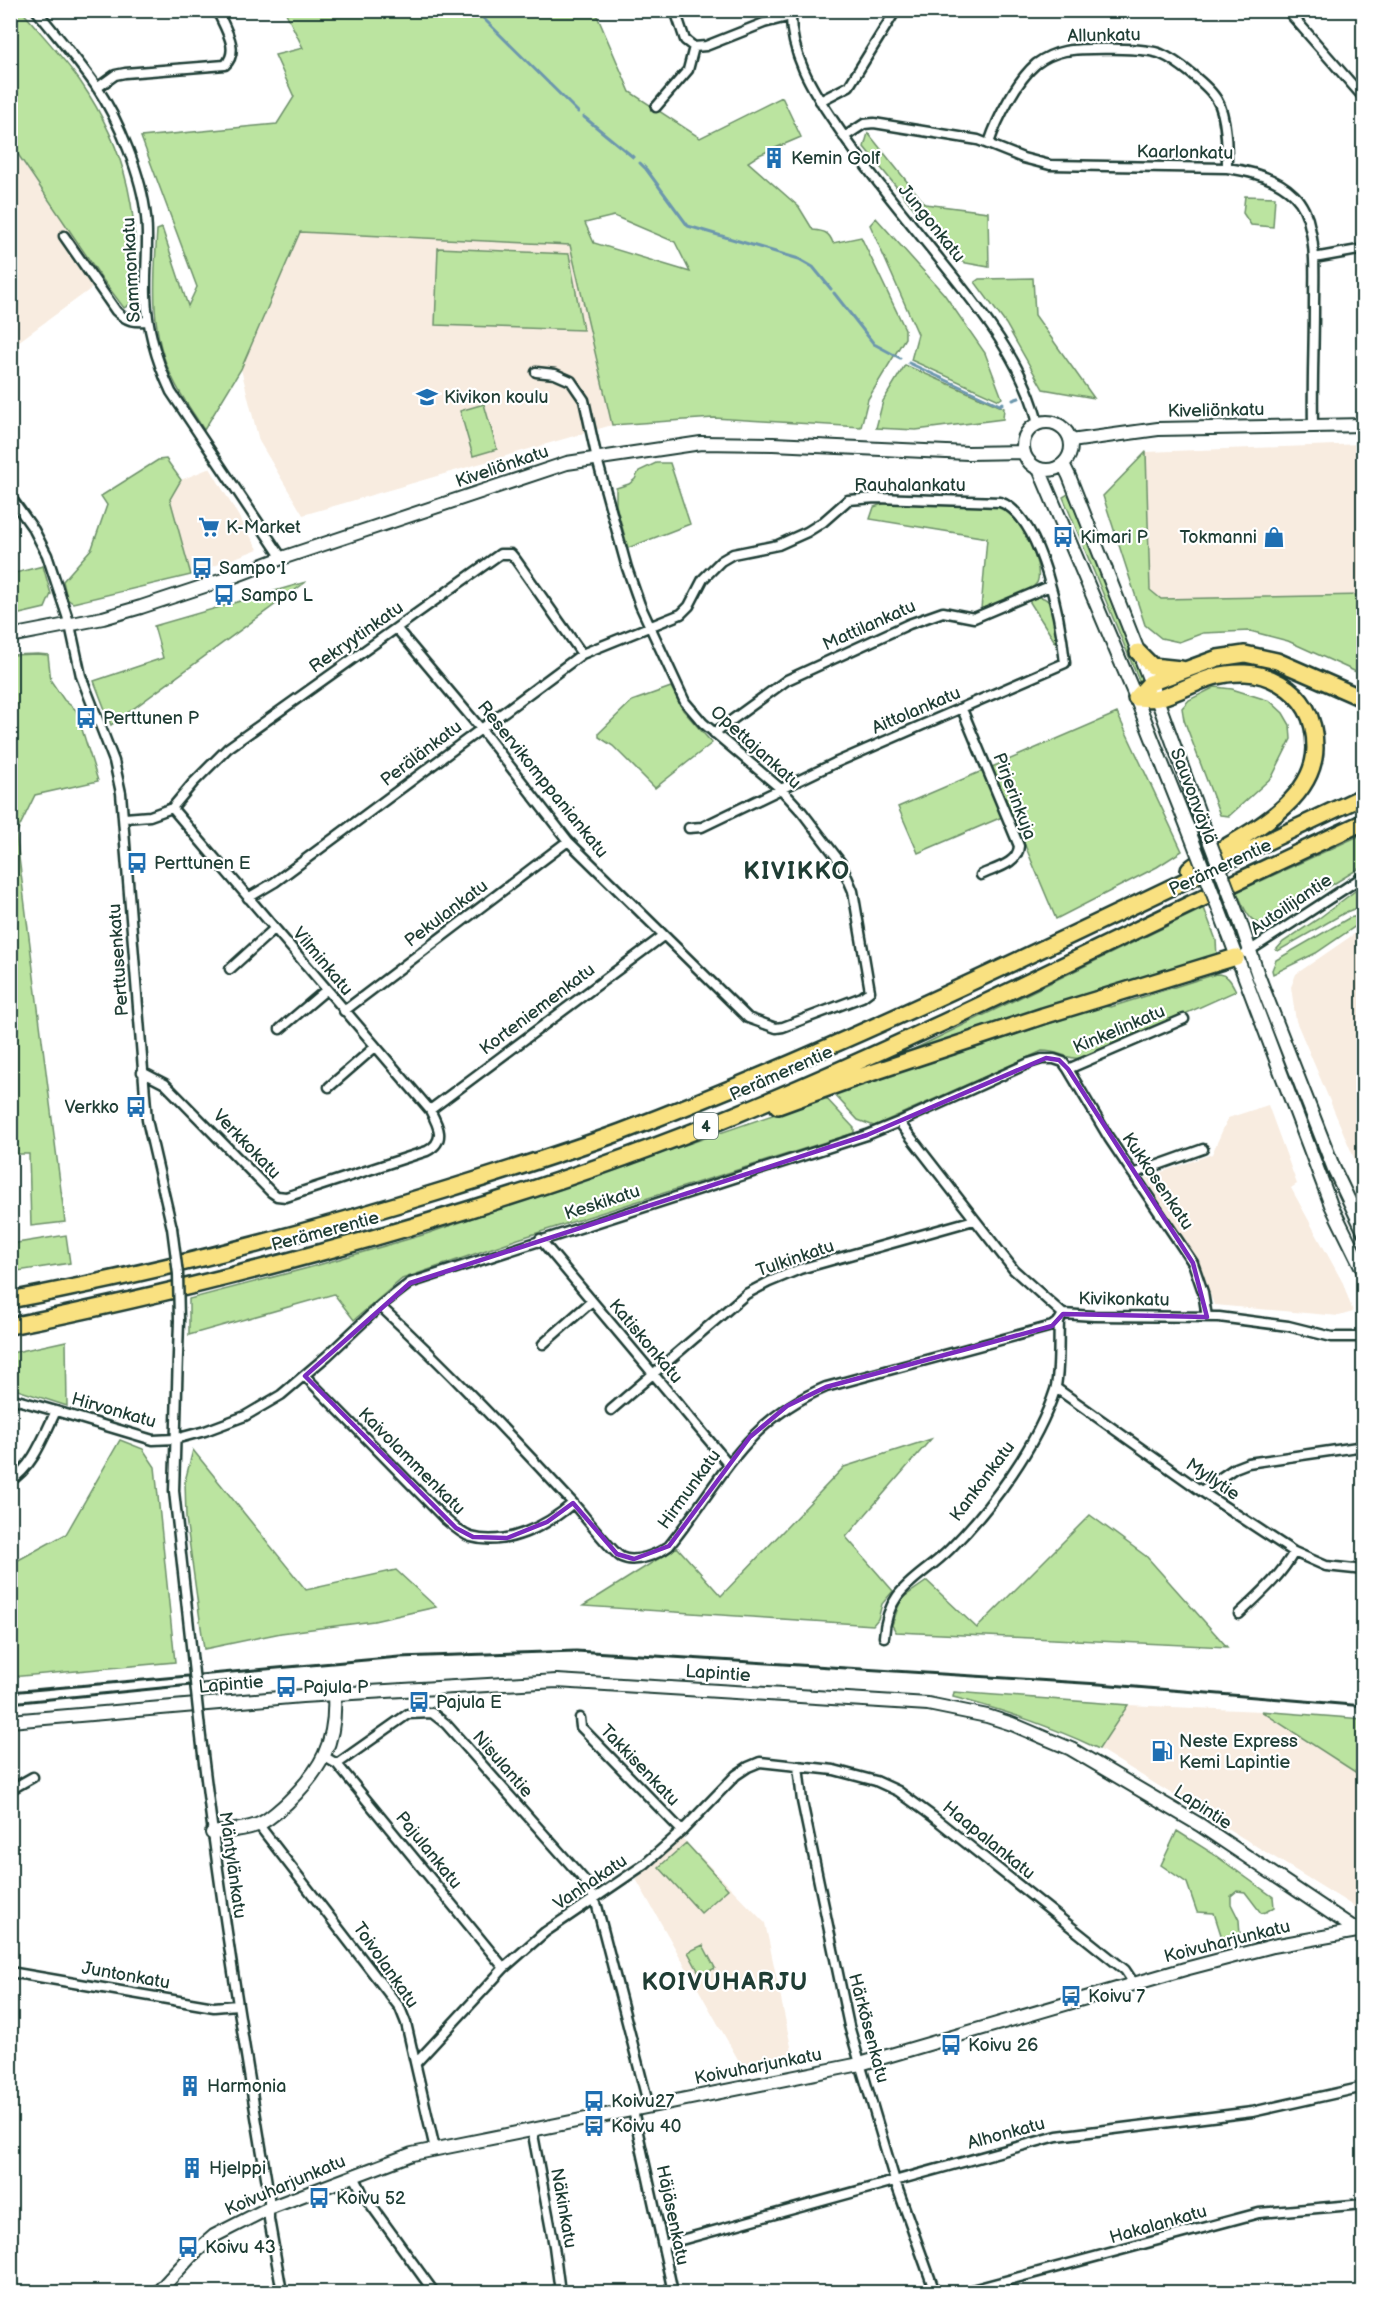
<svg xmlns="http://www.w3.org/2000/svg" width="1374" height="2303" viewBox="0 0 1374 2303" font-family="'Balsamiq Sans',sans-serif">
<rect width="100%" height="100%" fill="#fff"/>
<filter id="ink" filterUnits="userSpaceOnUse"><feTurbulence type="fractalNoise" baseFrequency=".0167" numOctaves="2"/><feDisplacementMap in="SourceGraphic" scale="12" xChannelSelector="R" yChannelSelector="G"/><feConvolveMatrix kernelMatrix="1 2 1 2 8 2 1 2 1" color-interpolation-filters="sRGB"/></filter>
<g filter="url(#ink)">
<path fill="#f8ece0" d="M10,144l93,136 -92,67h-1z
M299,232l271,13 42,180 -309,90 -44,-74 -18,-72z
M1363,444v152l-202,3 -11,-9 -4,-138z
M210,468l48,81 -67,26 -21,-77 11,-18z
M1363,928v251l-67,-158 -5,-34 5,-13z
M1268,1105l29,79 -6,4 52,95 10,29 -14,4 -125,-11 -12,-33 -57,-94 67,-24 16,-36z
M1128,1705l133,6 102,66v135l-264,-163z
M682,1838l83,85 29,138 -50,9 -108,-191z"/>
<path fill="#bbe4a0" stroke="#6d906a" stroke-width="1.5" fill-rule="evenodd" d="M10,11h12c19,23 41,46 58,70 48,70 61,138 54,221l-10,6 -21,-28 -92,-136z
M285,11h310l35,81 70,46 82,-41 19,40 -42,18 -11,7 51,45 14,23c11,1 16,2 20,13l28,-6 44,92v9l-37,61 -7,28 -147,-9 -102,7 -42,-180 -270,-13 -59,137 -37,61c-10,-17 -23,-33 -31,-51 -24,-46 -19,-99 -16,-149l5,-2 26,78 9,-19 -56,-150 136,-13 17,-27 -19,-42 28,-7zM614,216l61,26 15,30 -96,-29 -9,-20z
M868,133l57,71 63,8 1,55 -23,-4 -11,-4 -91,-112z
M1245,196l30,1 -2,30 -22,-2 -8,-12z
M876,218l68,76 41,59 17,45 -3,2 -88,-40 7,-26 -48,-109z
M438,248l131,6 14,76 -148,-5z
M1033,278l2,37 59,83 -51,-9 -37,-65 -31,-42 4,-3z
M905,365l99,43 -1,11 -87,11 -40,-2 7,-27z
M484,404l13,45 -24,7 -13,-45z
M1146,452l4,138 11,9 202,-4v80l-75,-34 -38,-10 -47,2 -24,9 -18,-4 -16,-13 -42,-129z
M166,459l15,21 -11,19 21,76 -118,28 -6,-4 -4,-18 29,-33 15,-43 -6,-9 57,-36z
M656,463h14l20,61 -62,24 -12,-43v-17l13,-4 6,-5 4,-8z
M1068,494l22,49 53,139 -3,1 -77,-186z
M885,503l114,3c7,3 14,7 19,13 8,11 27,54 18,65 -9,11 -41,19 -55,25l6,-71 -117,-19 4,-12z
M43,566l8,28 -6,14 -34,8v-42z
M306,582l-195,143 -17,-44 69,-23 -9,-32z
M1040,597c18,2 15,34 17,48l-29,-46z
M38,654l10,1 3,26 13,19 12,10 22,71 -63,14 -19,39 49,388 -34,4 -2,-72h-19v-499z
M671,687l12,23 29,33 -57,45 -42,-42 -14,-9v-4l33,-32z
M1215,687l17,2 38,12 13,12 7,12 1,14 -19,38 -43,39 -9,-1 -36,-95 -2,-12 7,-8z
M1117,713l65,138 -25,16 -101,52 -64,-152z
M982,771l20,46 -84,36 -20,-46z
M1363,834v32l-92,56c-21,8 -27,-15 -34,-30z
M1363,885v24h-9l-8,3 -68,39 -2,-1 7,-8 35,-23z
M1204,908l12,32 1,17 -308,98 -1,-3z
M1358,916l5,3v2l-47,32 -43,21 -1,-4 4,-10 73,-42z
M1216,974c12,0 15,7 20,17l-147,66c-22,5 -26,-6 -47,-6l-168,75 -16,-6 -24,-26 269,-88 8,1z
M825,1097l29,31v5l-336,106 -116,40 -48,41 -20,-26 -145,41v-36l119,-31 118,-34z
M66,1235l4,28 -59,9v-28z
M66,1341l1,65 -56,-18v-35z
M931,1439l-85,98 47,54 -11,13 -4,15 -5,6 -290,-19 94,-59 44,49 123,-129z
M120,1440l23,9 12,18 20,195 -164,15v-113l55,-30z
M193,1450l113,140 90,-20 40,37 -62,14 -93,12 -77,16 -18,-131 -1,-37z
M1090,1515l57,42 80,90 -331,-15 -4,-7 9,-26 26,-18 50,47z
M954,1692l174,13 -29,44c-48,-23 -95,-39 -146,-52z
M1261,1711l102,8v58z
M1177,1831l35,22 61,44 1,10 -8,5 -5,1 -16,-21 -8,-1 -6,5v8l8,16 1,15 -17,6 -9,-28 -17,-1 -10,-29 -26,-18z
M686,1843l42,46 -27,24 -42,-46z
M703,1945l12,23 -14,8 -13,-24z"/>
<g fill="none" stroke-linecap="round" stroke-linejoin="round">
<path stroke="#6c97ad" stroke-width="3" d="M475,10l103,102
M584,117l49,40
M640,163l6,6 42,57 111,33 14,8 18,22
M834,293l40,51 26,14
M909,363l91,42 3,-2
M1013,400l6,-2"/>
<defs>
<path id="street" d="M36,10c20,25 42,50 60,76 23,34 46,91 50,131 3,26 -1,53 0,78 1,34 11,67 25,97l111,166
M675,10l10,30 9,7 12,-1 58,-23 27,-7
M791,10c-2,42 21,80 44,113 32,48 69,92 106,138 37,46 84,103 97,163
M1287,10l77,88
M97,88l18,-13 10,-2 100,-8c16,-15 -1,-38 -8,-55
M820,101l29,-15 47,-76
M656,107l32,-37 6,-23
M844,137l20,-13 10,-1 104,17 45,18 27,7 177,3c23,3 50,10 67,27 8,8 14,21 16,33 6,25 4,52 4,78 0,40 -2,79 -1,119
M989,143c8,-24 28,-63 47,-79 8,-6 19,-11 29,-13 16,-3 81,-4 96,3 15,6 48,32 56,46 10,16 10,50 10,68
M64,236l52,75c10,10 18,11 32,10
M1314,258l50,-9
M10,496l24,34 13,25 23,70 11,51 33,85 7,32 26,327 25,108
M397,629l84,100 87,112 180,177 28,10 7,-1 79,-30 8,-6 -17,-100 -12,-28 -39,-51 -21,-23 -78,-66 -18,-21 -45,-97 -13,-37 -30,-109 -13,-59 -13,-19 -16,-7 -19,-2
M962,709l57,137c-1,18 -24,22 -38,29
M714,733l73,-53 122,-56 34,-12 31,6 76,-32
M125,818l25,-2 22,-8 21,-25 35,-35 272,-194h11l5,6 66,94
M248,898l27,-16 307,-228 99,-40 8,-8 14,-27 18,-18 12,-7 45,-9 29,-13 16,-10 25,-22 28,-2 124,4c42,14 61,121 65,161l-230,100 -133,64 -13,1
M1246,953l118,-77
M230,969l44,-40
M344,1011l224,-170
M280,1029l46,-39
M1068,1069l116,-50
M142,1072l23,12 106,108 6,4 9,1 141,-46c20,-10 11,-26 3,-41l-258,-302
M329,1087l46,-40
M430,1110l233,-174
M899,1122l115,148 49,44 31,2 125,1 69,9 44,11h32
M1133,1174l70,-25
M540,1239l188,224
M380,1306c67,62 130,129 192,196 10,11 40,50 49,55 14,7 37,-3 48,-11 53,-65 74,-124 157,-159l226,-61 7,-5 4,-7
M179,1320l-5,171 16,145
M543,1344l49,-43
M305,1376l139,142c8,7 17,16 27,19 35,10 76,-11 102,-34
M1056,1388l145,103 93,61 32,14 38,4
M10,1398l46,13
M611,1410l135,-116 23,-12 31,-13 174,-49
M10,1481c24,-15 34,-46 46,-70l97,29 22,-1 30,-8 40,-15 36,-21 46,-39 53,-50 30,-23 457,-148 32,-13 130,-59 13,-4h12l9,3 5,7 41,69 84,125 10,29 4,25
M1201,1491l34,-23 13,-5 116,-17
M1239,1614c21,-20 41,-37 55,-62
M884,1637c3,-50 35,-57 66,-88 42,-42 87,-103 105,-159 5,-16 3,-51 4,-69
M580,1718l1,9 101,104
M200,1729c18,156 43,311 69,466v24l13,73
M325,1757l12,7 167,204
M337,1764l71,-50 24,-1 14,11 141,159 10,23 52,201
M798,1766l4,35 47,225 46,155 40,111
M10,1790l23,-13
M258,1824l142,184 6,15 29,126
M10,1972l204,35 23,-2
M416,2063l88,-95 41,-36 100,-68 37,-33 54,-56 12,-8 12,-5 74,8 42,11 22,10 34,25 193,154 10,15
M633,2110l40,182
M532,2129l22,117 6,46
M354,2176l9,18 71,98
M663,2245l394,-109 195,-24 112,-25
M964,2292l295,-79 105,-9"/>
<path id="secondary" d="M1023 446a24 24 0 1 1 48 0a24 24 0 1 1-48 0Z
M1071,441l87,-12 206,-4
M1063,464l6,12 88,223 44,120
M1039,469l97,229 51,128
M10,636l93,-18 38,-11 91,-30 50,-19 285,-95 134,-20 72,1 195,9 56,-1
M1240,921l18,54 76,194 30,63
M1228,933l103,272 33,67
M10,1721l292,-25 255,-15 371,23 59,12 25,8 59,25 129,76 164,110
M212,1833c15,-2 31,-3 45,-8 11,-4 21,-14 30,-22 34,-33 50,-60 47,-109
M158,2292l34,-37 22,-19 55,-28 143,-54 448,-90 325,-95 88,-23 84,-15"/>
<path id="highway" d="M1138,652l14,14 29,3
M1136,698c7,0 16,2 23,0 33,-10 49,-26 86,-25 24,1 49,15 61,36 7,12 9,25 9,39 -1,49 -54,78 -91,100 -12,7 -25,12 -35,22
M1136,698l14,-15 68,-25 27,-4 32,7 87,38
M778,1106l69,-25 196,-65 193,-59
M10,1300c149,-28 294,-66 438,-111 58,-18 116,-36 173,-57 254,-96 496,-221 743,-336
M10,1326c106,-21 209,-46 312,-74 140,-38 280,-82 415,-138 213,-88 417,-196 627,-292"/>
</defs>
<use href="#street" stroke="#1f3d34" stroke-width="13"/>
<use href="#secondary" stroke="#1f3d34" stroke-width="16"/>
<use href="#highway" stroke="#1f3d34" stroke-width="20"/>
<use href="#street" stroke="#fff" stroke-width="8"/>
<use href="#secondary" stroke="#fff" stroke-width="12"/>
<use href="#highway" stroke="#f9e181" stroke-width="15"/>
<path stroke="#1f3d34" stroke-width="3" d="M10,1692l389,-35 177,-6 523,33 265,22
M10,1703l232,-23"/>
<defs>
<path id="street-bridge" d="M172,1228l6,46 1,46
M190,1636l10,93"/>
<path id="secondary-bridge" d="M1201,819l39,102
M1187,826l41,107"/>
</defs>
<use href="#street-bridge" stroke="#1f3d34" stroke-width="13" stroke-linecap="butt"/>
<use href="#secondary-bridge" stroke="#1f3d34" stroke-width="16" stroke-linecap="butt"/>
<use href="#street-bridge" stroke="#fff" stroke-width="8"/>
<use href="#secondary-bridge" stroke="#fff" stroke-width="12"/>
</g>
</g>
<path fill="none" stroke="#7b2cbf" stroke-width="4.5" stroke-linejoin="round" d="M1046,1058l13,2 9,9 125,194 14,54 -144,-3 -11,12 -226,61 -39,19 -37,31 -81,109 -35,13 -17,-5 -44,-51 -26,19 -40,16 -34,-1 -17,-9 -151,-152 105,-93 457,-148z"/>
<defs>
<symbol id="building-bare" viewBox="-9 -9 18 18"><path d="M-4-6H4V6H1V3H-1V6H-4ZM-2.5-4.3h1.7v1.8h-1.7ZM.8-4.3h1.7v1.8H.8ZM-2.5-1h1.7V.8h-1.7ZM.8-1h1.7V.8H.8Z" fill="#1f6fb2" stroke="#fff" stroke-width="2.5" paint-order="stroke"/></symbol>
<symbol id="school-bare" viewBox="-9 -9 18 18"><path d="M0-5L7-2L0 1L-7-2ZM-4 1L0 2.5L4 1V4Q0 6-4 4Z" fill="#1f6fb2" stroke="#fff" stroke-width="2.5" paint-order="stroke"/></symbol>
<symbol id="supermarket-bare" viewBox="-9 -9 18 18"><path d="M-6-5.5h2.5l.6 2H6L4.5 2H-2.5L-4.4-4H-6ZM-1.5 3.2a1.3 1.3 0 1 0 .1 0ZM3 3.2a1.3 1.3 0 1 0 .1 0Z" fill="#1f6fb2" stroke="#fff" stroke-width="2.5" paint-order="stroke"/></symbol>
<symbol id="bus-bare" viewBox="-9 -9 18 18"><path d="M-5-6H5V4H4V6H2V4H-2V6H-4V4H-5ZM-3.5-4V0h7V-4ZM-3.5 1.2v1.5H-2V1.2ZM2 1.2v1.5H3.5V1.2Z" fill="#1f6fb2" stroke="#fff" stroke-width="2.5" paint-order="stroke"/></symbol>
<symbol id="shop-bare" viewBox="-9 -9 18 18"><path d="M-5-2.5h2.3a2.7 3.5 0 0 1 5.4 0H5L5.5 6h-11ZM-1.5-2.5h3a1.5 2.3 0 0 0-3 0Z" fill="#1f6fb2" stroke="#fff" stroke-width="2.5" paint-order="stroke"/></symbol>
<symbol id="fuel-bare" viewBox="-9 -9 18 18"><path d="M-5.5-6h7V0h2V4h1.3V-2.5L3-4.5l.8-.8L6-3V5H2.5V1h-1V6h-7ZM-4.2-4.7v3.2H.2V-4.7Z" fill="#1f6fb2" stroke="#fff" stroke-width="2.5" paint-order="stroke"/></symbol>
</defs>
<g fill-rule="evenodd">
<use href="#building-bare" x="759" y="143" width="30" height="30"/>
<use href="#school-bare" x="412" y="382" width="30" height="30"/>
<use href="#supermarket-bare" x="194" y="512" width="30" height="30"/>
<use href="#bus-bare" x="1048" y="522" width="30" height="30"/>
<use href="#shop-bare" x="1259" y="522" width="30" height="30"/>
<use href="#bus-bare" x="187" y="553" width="30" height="30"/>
<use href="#bus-bare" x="209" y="580" width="30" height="30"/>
<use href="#bus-bare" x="71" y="703" width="30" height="30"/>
<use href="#bus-bare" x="122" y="848" width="30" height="30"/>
<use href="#bus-bare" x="121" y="1092" width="30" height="30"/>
<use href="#bus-bare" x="271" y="1672" width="30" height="30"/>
<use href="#bus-bare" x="404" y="1687" width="30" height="30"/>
<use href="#fuel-bare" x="1147" y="1736" width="30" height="30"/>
<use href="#bus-bare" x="1056" y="1981" width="30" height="30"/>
<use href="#bus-bare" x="936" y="2030" width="30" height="30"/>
<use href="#building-bare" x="175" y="2071" width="30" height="30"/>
<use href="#bus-bare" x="579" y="2086" width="30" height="30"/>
<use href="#bus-bare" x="579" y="2111" width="30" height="30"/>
<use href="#building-bare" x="177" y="2153" width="30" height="30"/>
<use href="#bus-bare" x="304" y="2183" width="30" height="30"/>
<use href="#bus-bare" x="173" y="2232" width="30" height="30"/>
</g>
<g text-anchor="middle" stroke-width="4.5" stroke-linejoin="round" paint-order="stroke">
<rect fill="#fff" stroke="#627771" stroke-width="1.5" x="694" y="1113" width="24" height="26" rx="4.5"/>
<g font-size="16" font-weight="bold" fill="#1f3d34">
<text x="706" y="1132">4</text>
</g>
<g font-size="18" fill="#1f3d34" stroke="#fff">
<text transform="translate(1104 35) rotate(-1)" y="6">Allunkatu</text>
<text transform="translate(1185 152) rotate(1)" y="6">Kaarlonkatu</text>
<text transform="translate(932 223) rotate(51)" y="6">Jungonkatu</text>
<text transform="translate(131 270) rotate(-93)" y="6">Sammonkatu</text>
<text transform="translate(1216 410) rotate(-1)" y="6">Kiveliönkatu</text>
<text transform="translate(502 466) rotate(-19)" y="6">Kiveliönkatu</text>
<text x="910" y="491">Rauhalankatu</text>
<text transform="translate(869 625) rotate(-24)" y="6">Mattilankatu</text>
<text transform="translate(356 637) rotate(-35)" y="6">Rekryytinkatu</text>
<text transform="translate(916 710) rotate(-23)" y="6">Aittolankatu</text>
<text transform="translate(756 747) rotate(42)" y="6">Opettajankatu</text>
<text transform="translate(421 753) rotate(-37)" y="6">Perälänkatu</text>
<text transform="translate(543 779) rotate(51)" y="6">Reservikomppaniankatu</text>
<text transform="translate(1015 796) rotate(69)" y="6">Pirjerinkuja</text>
<text transform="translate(1194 796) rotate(69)" y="6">Sauvonväylä</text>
<text transform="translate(1220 867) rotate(-25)" y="6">Perämerentie</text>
<text transform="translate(1291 904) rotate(-34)" y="6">Autoilijantie</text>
<text transform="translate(446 913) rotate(-37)" y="6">Pekulankatu</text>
<text transform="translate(118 960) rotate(-94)" y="6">Perttusenkatu</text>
<text transform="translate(323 961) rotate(50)" y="6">Vilminkatu</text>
<text transform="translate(537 1009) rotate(-37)" y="6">Korteniemenkatu</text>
<text transform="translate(1119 1029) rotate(-23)" y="6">Kinkelinkatu</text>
<text transform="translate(781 1073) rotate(-24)" y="6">Perämerentie</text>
<text transform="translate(247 1144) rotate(46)" y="6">Verkkokatu</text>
<text transform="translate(1158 1181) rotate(56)" y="6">Kukkosenkatu</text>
<text transform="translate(602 1202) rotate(-18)" y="6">Keskikatu</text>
<text transform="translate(325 1231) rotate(-15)" y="6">Perämerentie</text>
<text transform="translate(795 1258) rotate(-19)" y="6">Tulkinkatu</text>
<text transform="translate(1124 1299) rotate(1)" y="6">Kivikonkatu</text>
<text transform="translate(646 1341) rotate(50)" y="6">Katiskonkatu</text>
<text transform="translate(114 1410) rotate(16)" y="6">Hirvonkatu</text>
<text transform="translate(412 1461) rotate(45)" y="6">Kaivolammenkatu</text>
<text transform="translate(1213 1479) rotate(34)" y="6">Myllytie</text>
<text transform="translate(982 1481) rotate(-53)" y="6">Kankonkatu</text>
<text transform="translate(689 1489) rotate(-54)" y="6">Hirmunkatu</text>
<text transform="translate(718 1673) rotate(4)" y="6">Lapintie</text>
<text transform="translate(231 1684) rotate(-5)" y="6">Lapintie</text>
<text transform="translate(503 1764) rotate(49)" y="6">Nisulantie</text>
<text transform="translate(640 1765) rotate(46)" y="6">Takkisenkatu</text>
<text transform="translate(1203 1807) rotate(33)" y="6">Lapintie</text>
<text transform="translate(989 1840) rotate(39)" y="6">Haapalankatu</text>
<text transform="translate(429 1850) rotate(51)" y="6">Pajulankatu</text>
<text transform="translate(233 1865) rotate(82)" y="6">Mäntylänkatu</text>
<text transform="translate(590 1882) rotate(-34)" y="6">Vanhakatu</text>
<text transform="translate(1227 1941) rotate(-14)" y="6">Koivuharjunkatu</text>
<text transform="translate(386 1965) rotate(55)" y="6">Toivolankatu</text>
<text transform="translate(126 1975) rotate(10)" y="6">Juntonkatu</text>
<text transform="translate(869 2028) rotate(75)" y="6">Härkösenkatu</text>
<text transform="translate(758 2066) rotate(-11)" y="6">Koivuharjunkatu</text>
<text transform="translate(1006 2133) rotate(-15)" y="6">Alhonkatu</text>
<text transform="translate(285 2185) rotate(-23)" y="6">Koivuharjunkatu</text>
<text transform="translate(564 2208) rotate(80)" y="6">Näkinkatu</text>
<text transform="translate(673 2215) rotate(78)" y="6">Häjäsenkatu</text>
<text transform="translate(1158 2224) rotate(-16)" y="6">Hakalankatu</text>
</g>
<g font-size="18" fill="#1f3d34" stroke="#fff" text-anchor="start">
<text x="791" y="164">Kemin Golf</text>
<text x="444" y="403">Kivikon koulu</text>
<text x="226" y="533">K-Market</text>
<text x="1080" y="543">Kimari P</text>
<text x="1257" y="543" text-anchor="end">Tokmanni</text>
<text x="219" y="574">Sampo I</text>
<text x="241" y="601">Sampo L</text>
<text x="103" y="724">Perttunen P</text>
<text x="154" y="869">Perttunen E</text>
<text x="119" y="1113" text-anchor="end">Verkko</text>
<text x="303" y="1693">Pajula P</text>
<text x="436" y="1708">Pajula E</text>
<text x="1179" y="1747">Neste Express<tspan x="1179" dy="21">Kemi Lapintie</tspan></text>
<text x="1088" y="2002">Koivu 7</text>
<text x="968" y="2051">Koivu 26</text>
<text x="207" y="2092">Harmonia</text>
<text x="611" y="2107">Koivu27</text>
<text x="611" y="2132">Koivu 40</text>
<text x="209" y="2174">Hjelppi</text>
<text x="336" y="2204">Koivu 52</text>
<text x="205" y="2253">Koivu 43</text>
</g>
<g font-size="24" font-weight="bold" letter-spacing="1.5" fill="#1f3d34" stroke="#fff">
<text x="797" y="879">KIVIKKO</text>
<text x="725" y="1990">KOIVUHARJU</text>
</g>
</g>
<rect width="1374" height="2303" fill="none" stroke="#fff" stroke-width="36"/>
<rect x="18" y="18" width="1338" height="2267" fill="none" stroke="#1f3d34" stroke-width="2" filter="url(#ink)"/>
</svg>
